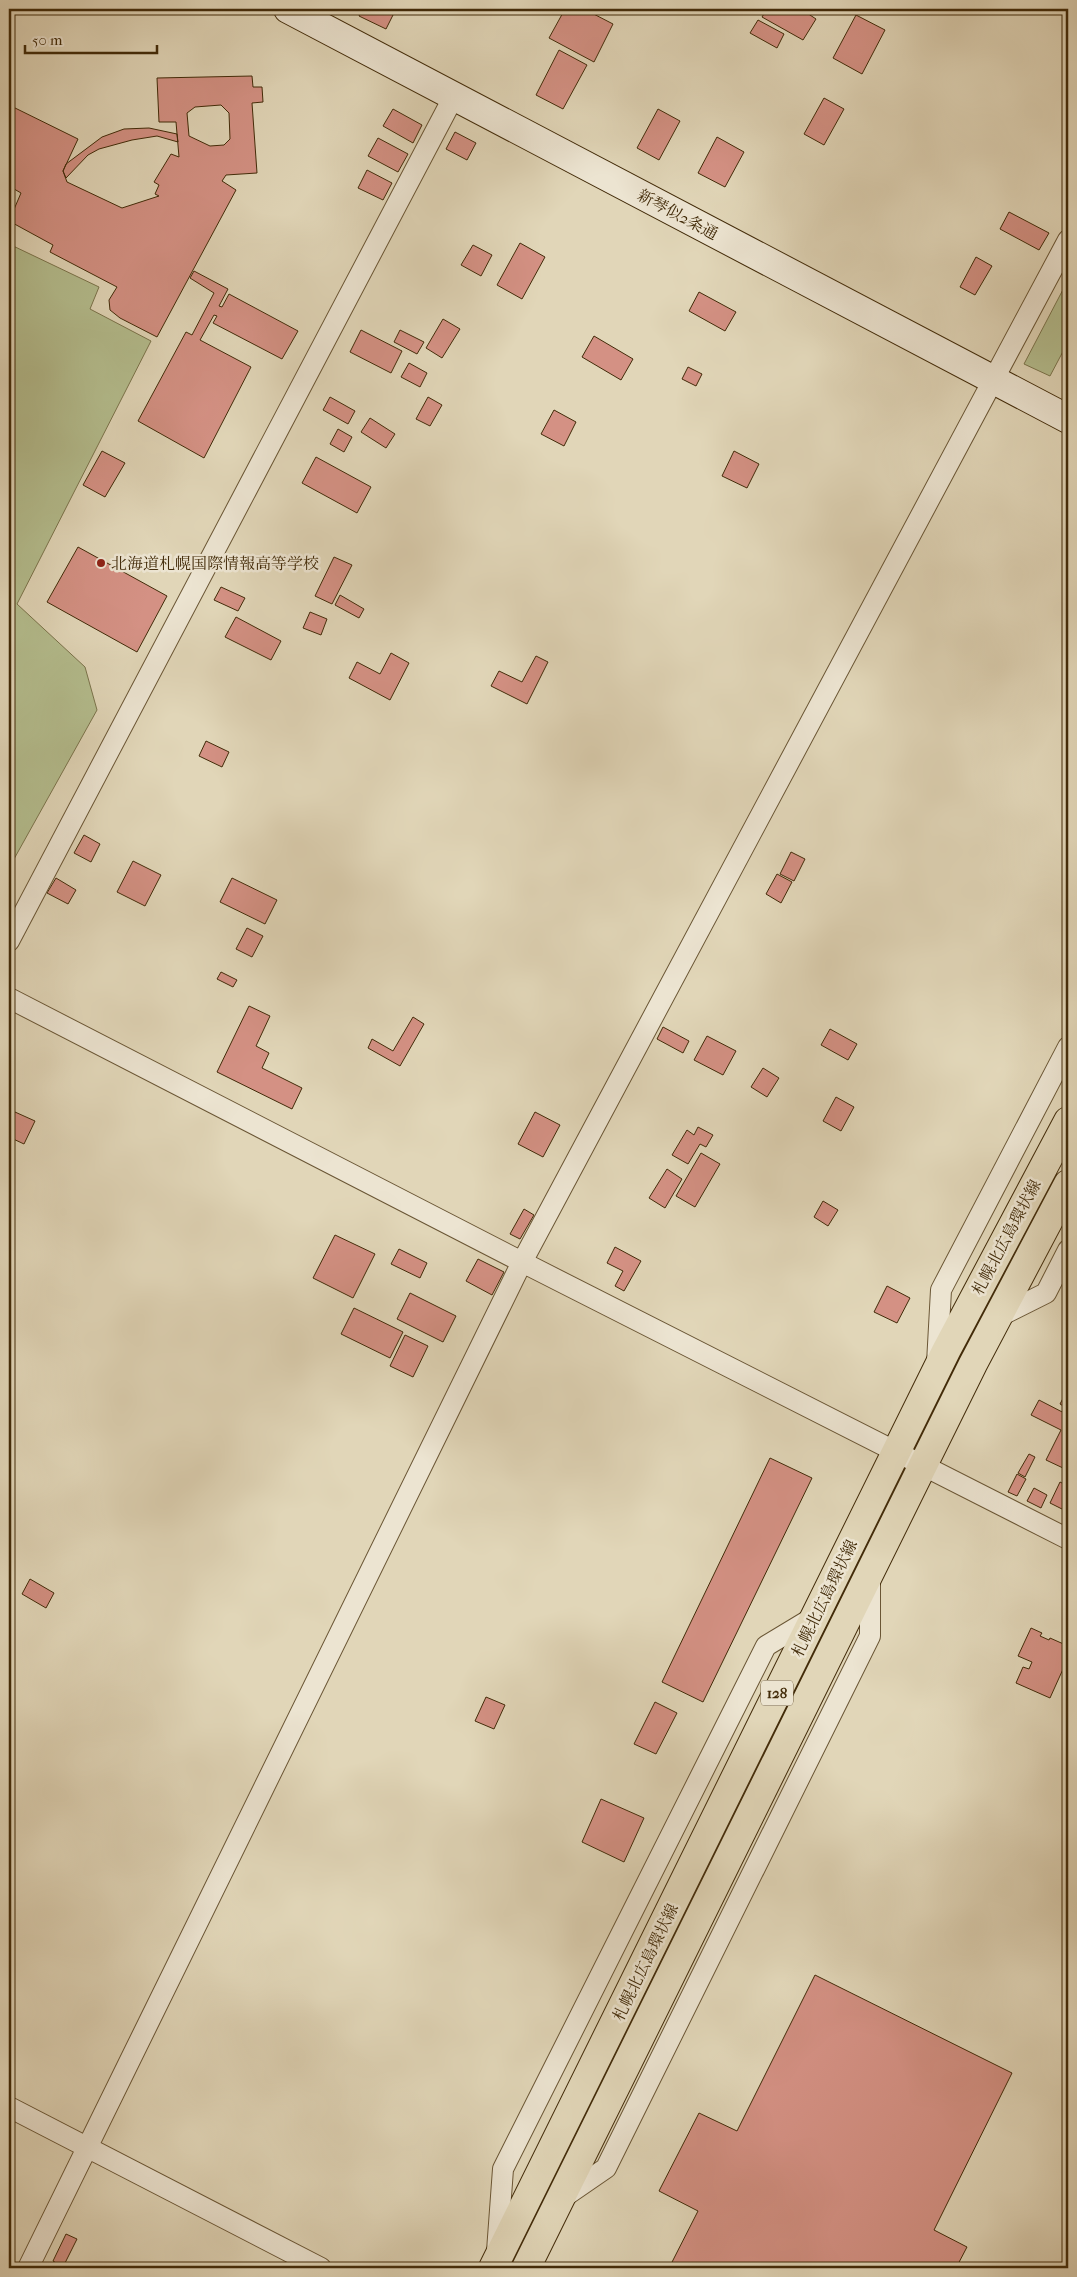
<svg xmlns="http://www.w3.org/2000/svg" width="1077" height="2277" viewBox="0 0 1077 2277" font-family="'IM FELL French Canon','Noto Serif JP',serif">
<rect width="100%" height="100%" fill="#e1d6b8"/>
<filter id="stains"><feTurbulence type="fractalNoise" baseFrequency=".004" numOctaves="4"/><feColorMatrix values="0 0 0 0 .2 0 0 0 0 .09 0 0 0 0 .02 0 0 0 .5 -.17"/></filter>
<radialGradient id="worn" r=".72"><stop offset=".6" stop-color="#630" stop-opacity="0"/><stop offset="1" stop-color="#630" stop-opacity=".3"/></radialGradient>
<path fill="#b4bd8e" stroke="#7b744c" d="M9,244l90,43 -9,22 61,32 -134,263 68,63 12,43 -88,158z
M1068,280v62l-18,34 -26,-12z"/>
<path fill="#d49184" stroke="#422b09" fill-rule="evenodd" d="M362,9h34l-10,20 -27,-13z
M565,9h19l29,15 -19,38 -45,-24z
M767,9h34l15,10 -13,21 -41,-23z
M856,15l29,15 -23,44 -29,-16z
M758,20l26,14 -7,14 -27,-15z
M559,50l28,15 -24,44 -27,-14z
M252,76l1,11h9l1,15 -11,1 5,70 -31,2 -4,6 14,9 -79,147 -37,-19 -10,-8 -1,-10 8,-13 -67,-35 3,-7 -44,-24 12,-28 -12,-7v-81l69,34 -15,32 4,11 55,26 37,-12 -4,-2 4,-9 -5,-3 17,-28 8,3 -3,-35h-17l-2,-44zM221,105l8,8 1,26 -6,6 -14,1 -21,-10 -2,-23 8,-6z
M824,98l20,11 -20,36 -20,-11z
M393,109l29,16 -9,18 -30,-17z
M658,109l22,12 -21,39 -22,-12z
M149,128l28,6 1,8 -21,-6 -25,4 -33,9 -11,6 -22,23 -3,-7 3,-7 36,-27 22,-8z
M455,132l21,11 -9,17 -21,-11z
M717,137l27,15 -19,35 -27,-14z
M378,138l30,16 -10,18 -30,-16z
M367,170l25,13 -9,17 -25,-12z
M1009,212l40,21 -10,17 -39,-21z
M520,243l25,14 -23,42 -25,-14z
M473,245l19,10 -11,21 -20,-11z
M976,257l16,9 -17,29 -15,-8z
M194,271l34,18 -9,17 3,1 7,-13 69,37 -16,28 -69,-36 4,-7 -3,-1 -14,25 51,27 -47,91 -66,-37 48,-89 6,3 22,-42 -24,-15z
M699,292l37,20 -11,19 -36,-20z
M443,319l17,10 -18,29 -16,-10z
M361,330l41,21 -11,22 -41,-21z
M400,330l24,12 -7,12 -23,-12z
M594,336l39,23 -12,21 -39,-23z
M409,363l18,10 -7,14 -19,-10z
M688,367l14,7 -6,12 -14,-7z
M330,397l25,14 -7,13 -25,-14z
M428,397l14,8 -12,21 -14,-7z
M554,410l22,12 -12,24 -23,-12z
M370,418l25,16 -9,14 -25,-16z
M338,429l14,8 -8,15 -14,-8z
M102,451l23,12 -20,34 -22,-12z
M734,451l25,13 -12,24 -25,-12z
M316,457l55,30 -14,26 -55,-30z
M78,547l89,49 -30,56 -90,-50z
M334,557l18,8 -20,39 -17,-8z
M221,587l24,11 -7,13 -24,-11z
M340,595l24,14 -5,9 -24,-13z
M310,612l17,7 -6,16 -18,-7z
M236,617l45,24 -10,19 -46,-23z
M391,653l18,10 -19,37 -41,-22 8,-16 23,12z
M536,656l12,6 -21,42 -36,-18 8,-15 23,11z
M206,741l23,11 -7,15 -23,-11z
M84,835l16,9 -9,18 -17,-9z
M791,852l14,7 -11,22 -14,-7z
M133,861l28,14 -16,31 -28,-14z
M777,874l15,8 -11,21 -15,-9z
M56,878l20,12 -8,14 -21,-11z
M232,878l45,22 -12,24 -45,-22z
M247,928l16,8 -11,21 -16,-8z
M221,972l16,8 -4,7 -16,-8z
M249,1006l21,10 -14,30 13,7 -7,15 40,20 -10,21 -75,-37z
M413,1017l11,7 -24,42 -32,-18 4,-9 21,12z
M663,1027l26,14 -6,12 -26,-14z
M830,1029l27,15 -9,16 -27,-15z
M707,1036l29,15 -13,24 -29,-15z
M763,1068l16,10 -12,19 -16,-10z
M836,1097l18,10 -13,24 -18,-10z
M15,1112l20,9 -11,23 -15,-7v-11z
M535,1112l25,13 -17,32 -25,-13z
M698,1127l15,8 -7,12 -6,-3 -12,20 -16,-9 15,-25 7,5z
M701,1153l19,11 -25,43 -19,-11z
M667,1169l15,10 -17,29 -16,-10z
M823,1201l15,9 -10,16 -14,-9z
M524,1209l10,6 -14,24 -10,-5z
M335,1235l40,19 -22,44 -40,-20z
M615,1247l26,14 -17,30 -9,-5 8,-15 -16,-8z
M399,1249l28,14 -7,15 -29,-14z
M478,1259l26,13 -12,23 -26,-14z
M887,1286l23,12 -13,25 -23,-11z
M410,1293l46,23 -13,26 -46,-23z
M354,1308l49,24 -13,26 -49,-24z
M405,1335l23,11 -15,31 -23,-11z
M1068,1389v20l-8,-5z
M1039,1400l29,15v43l-5,10 -17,-8 15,-30 -30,-15z
M1029,1454l6,3 -10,20 -7,-4z
M770,1458l42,20 -109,224 -41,-20z
M1017,1474l9,5 -9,17 -9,-4z
M1060,1482l8,4v26l-18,-9z
M1034,1488l13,7 -6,13 -14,-7z
M30,1579l24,14 -8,15 -24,-14z
M1031,1628l11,5 -2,3 9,4 1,-2 18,8v12l-18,40 -34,-15 7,-16 6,2 3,-7 -14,-6z
M486,1697l19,8 -11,24 -19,-8z
M655,1702l22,11 -21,41 -22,-10z
M601,1799l43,19 -20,44 -42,-20z
M815,1975l197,98 -78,157 33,17 -11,21h-287l29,-57 -39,-20 40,-78 38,18z
M66,2234l11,5 -14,28 -10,-6z"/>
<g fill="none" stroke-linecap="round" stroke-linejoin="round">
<defs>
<path id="street" d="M9,941l445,-845
M9,998l513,264 546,277
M998,1317l48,-24 22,-43
M937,1363l4,-73 127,-243
M9,2107l312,161
M561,2199l45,-31 264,-532v-61
M497,2251l6,-82 263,-523 48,-29
M28,2268l494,-1006 546,-1022"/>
<path id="secondary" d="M288,9l780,410"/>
<path id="primary" d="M493,2268l453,-917 122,-230
M526,2268l447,-904 95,-180"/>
</defs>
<use href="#street" stroke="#6a5635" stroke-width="22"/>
<use href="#secondary" stroke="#422b09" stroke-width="30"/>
<use href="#primary" stroke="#422b09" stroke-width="30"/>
<use href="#street" stroke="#ece4d1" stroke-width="20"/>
<use href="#secondary" stroke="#ece4d1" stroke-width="28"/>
<use href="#primary" stroke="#e1d6b8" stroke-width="28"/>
</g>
<circle fill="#8f2418" stroke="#ece4d1" stroke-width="2" cx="101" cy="563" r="5"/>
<g text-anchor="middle" stroke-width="5" stroke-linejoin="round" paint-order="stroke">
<rect fill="#ece4d1" stroke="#756245" stroke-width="1" x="761" y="1680.5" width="32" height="25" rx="4"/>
<g font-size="15" font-weight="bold" fill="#422b09">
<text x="777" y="1698">128</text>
</g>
<g font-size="16" fill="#422b09" stroke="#ece4d1">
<text transform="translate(678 214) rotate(28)" y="6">新琴似2条通</text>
<text transform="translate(1006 1237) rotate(-62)" y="6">札幌北広島環状線</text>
<text transform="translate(824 1598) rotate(-64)" y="6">札幌北広島環状線</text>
<text transform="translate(645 1962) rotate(-64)" y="6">札幌北広島環状線</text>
</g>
<g font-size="16" fill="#422b09" stroke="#ece4d1" text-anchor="start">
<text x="111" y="569">北海道札幌国際情報高等学校</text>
</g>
</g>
<rect width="1077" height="2277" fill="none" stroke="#e1d6b8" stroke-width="30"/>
<rect x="10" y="10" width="1057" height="2257" fill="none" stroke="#422b09" stroke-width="2.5"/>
<rect x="15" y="15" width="1047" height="2247" fill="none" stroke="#422b09"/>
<path d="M25 45v8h132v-8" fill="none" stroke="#422b09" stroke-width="2.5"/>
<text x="32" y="45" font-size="15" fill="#422b09" stroke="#ece4d1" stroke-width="4" paint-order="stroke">50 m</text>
<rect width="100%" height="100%" filter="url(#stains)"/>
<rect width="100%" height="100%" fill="url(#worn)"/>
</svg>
